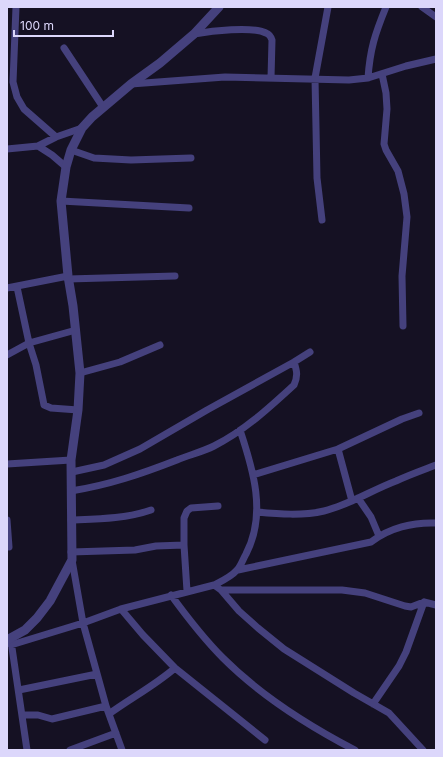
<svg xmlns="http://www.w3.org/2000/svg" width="443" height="757" viewBox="0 0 443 757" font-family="Inter,sans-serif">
<rect width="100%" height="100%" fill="#151123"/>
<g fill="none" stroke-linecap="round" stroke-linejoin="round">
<path stroke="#45417d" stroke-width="7" d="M16,7l-3,75 4,15 7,12 32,28
M422,7l14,10
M194,34c17,-3 58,-8 72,-1 3,1 5,4 6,7l-1,38
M64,48l39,59
M382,74l4,19 1,16 -3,35 2,6 12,21 6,23 3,23 -5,59 1,50
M368,78c2,-29 7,-44 18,-71
M131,84l94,-7 124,3 19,-2 38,-12 30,-7
M38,146l14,9 14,12
M7,149l31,-3 18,-9 26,-9
M71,150l23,8 37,2 60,-2
M61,201l128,7
M322,220l-5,-42 -2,-100 13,-71
M68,279l107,-3
M17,287l12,56 7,22 8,40 7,3 27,2
M7,288l61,-12
M7,355l22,-12 47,-13
M80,373l40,-11 40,-17
M338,449l14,52
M7,464l64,-4
M72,472l32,-7 36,-16 67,-39 87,-48 16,-10
M253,475l85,-26 64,-30 17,-6
M71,491c38,-6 70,-17 106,-31 12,-5 25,-8 37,-14 30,-15 55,-38 80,-61 4,-9 3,-14 0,-23
M358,498l13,19 8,19
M257,512c22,2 45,4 67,-1 25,-6 48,-21 72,-30 13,-6 27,-11 40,-16
M7,520l2,27
M71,520c27,-1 54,-1 80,-10
M71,552l64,-2 21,-4 28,-1
M72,560l11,63 38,-14 93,-24 7,5h121l23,3 40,13 6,1 13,-5 12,3
M238,570l133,-28c18,-14 42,-20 65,-19
M214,585c8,-4 17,-8 23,-15 4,-4 6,-11 9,-16 21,-40 7,-85 -6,-124
M221,590l18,21 19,17 26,21 70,44 35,20 34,37
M187,591l-3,-46v-27l3,-7 4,-3 27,-2
M171,595c16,22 33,44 52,63 38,38 84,67 132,92
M121,609l22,26 32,33 90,72
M11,641l16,109
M11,645l72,-22 23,83 16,44
M19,690l78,-16
M373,704l26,-38 7,-14 18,-50
M109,714c22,-16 45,-28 66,-46
M22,715h16l14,4 54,-13
M70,750l46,-17"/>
<path stroke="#45417d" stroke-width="9" d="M7,640l18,-10 12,-12 13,-17 22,-41 -1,-100 7,-50 2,-37 -7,-67 -5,-30 -7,-75 5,-34 5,-17 11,-22 10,-11 39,-33 29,-21 34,-29 25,-27"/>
</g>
<rect width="443" height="757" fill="none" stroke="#dcd7fb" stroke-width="16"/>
<path d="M14 30v6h99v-6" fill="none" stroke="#dcd7fb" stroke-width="2"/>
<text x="20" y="30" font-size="12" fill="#dcd7fb" stroke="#151123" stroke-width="3" paint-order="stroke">100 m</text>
</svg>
